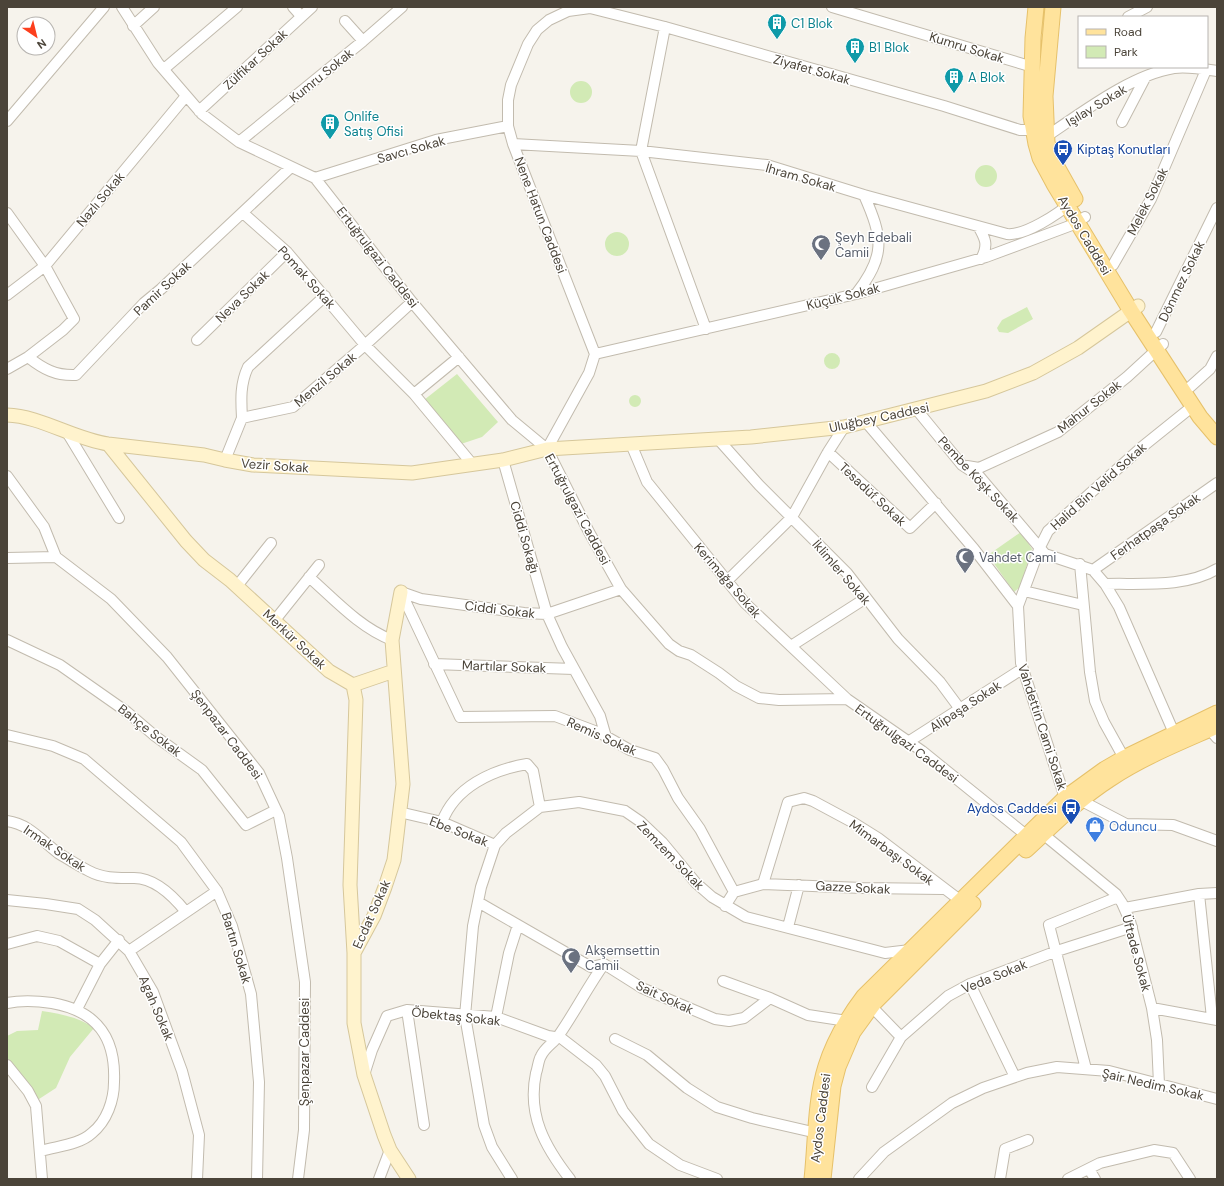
<svg xmlns="http://www.w3.org/2000/svg" width="1224" height="1186" viewBox="0 0 1224 1186" font-family="'DM Sans',sans-serif">
<rect width="100%" height="100%" fill="#f6f3ec"/>
<path fill="#d2eab5" d="M570 92a11 11 0 1 1 22 0a11 11 0 1 1-22 0Z
M975 176a11 11 0 1 1 22 0a11 11 0 1 1-22 0Z
M605 244a12 12 0 1 1 24 0a12 12 0 1 1-24 0Z
M1027,307l6,12 -25,14 -9,-1 -2,-4 5,-8z
M824 361a8 8 0 1 1 16 0a8 8 0 1 1-16 0Z
M457,374l41,48 -16,15 -21,7 -37,-44z
M629 401a6 6 0 1 1 12 0a6 6 0 1 1-12 0Z
M1021,532l11,17 -12,38 -6,5 -26,-37z
M42,1011c18,3 37,6 52,17l-24,29 -14,31 -20,13 -29,-39v-26l10,-5 21,-1z"/>
<g fill="none" stroke-linecap="round" stroke-linejoin="round">
<defs>
<path id="street" d="M122,7l36,56 44,51 37,28 76,36 97,124 100,118 35,29 42,83 32,57 48,55 10,7 12,4 28,18 17,13 23,12 20,2 68,-1 75,52 109,88
M293,7l8,9
M832,7l201,60
M1128,17l19,-10
M345,21l18,20
M133,26l21,-19
M665,27l-24,124 65,178
M164,69l73,-62
M199,111l113,-104
M7,121l97,-114
M1122,122l23,-44
M1047,136c36,-24 84,-61 127,-68 13,-2 30,1 43,3
M239,142l124,-101 39,-34
M513,144l128,7 126,14 97,30 143,39c18,2 51,-20 65,-32
M315,178l121,-38 72,-14
M7,213l38,53 29,53 -11,11 -35,27c15,12 28,19 48,18l68,-72 17,-14 130,-122
M243,213l44,39 78,93 49,49 59,71
M978,226c7,12 11,19 3,33
M1113,265l38,-66 55,-129
M856,294c30,-38 27,-56 8,-99
M7,295l38,-29 141,-170
M1156,332l61,-124
M197,340l90,-88
M595,354l261,-60 130,-37 86,-32 13,-8
M7,369l21,-12
M1190,387l20,-18 7,-13
M414,394l45,-37
M917,410l45,55 17,11 66,78 48,16 12,14 14,23 55,126
M242,418c-1,-18 -2,-34 6,-51l77,-71
M866,422l108,127 44,57 3,57 44,135
M68,434l51,84
M718,439l41,46 88,88 51,66 42,43 20,27
M631,444l16,38 98,121 102,96
M547,449l42,-76 6,-19 -82,-210 -5,-18v-26l3,-15 17,-41 9,-14 12,-10 19,-9 22,-3 75,19 279,79 76,24h13
M828,452l82,76 26,-25
M225,460l17,-42 51,-11 72,-62 47,-43
M503,460l44,154 15,33 38,69 6,21
M967,466l12,2 79,-36 69,-55 36,-33
M7,476l37,51 12,30 55,42 56,58 92,116 20,43 8,42 18,124 -1,148 -6,49
M7,558l49,-1
M1080,564l10,108 5,29 9,21 20,36
M1093,570l124,-87
M309,577c25,22 51,51 83,63
M727,581l65,-64 36,-65 16,-25
M1105,584c36,-1 80,4 112,-15
M237,586l34,-43
M1024,591l59,14
M401,592l59,125 95,-1 45,17 30,17 25,8 8,11 15,29 22,31 34,63
M401,592l20,7 103,14 23,1 74,-25
M1018,606l22,-59 8,-16 94,-84 51,-41
M275,620l44,-55
M7,640l53,25 67,47 28,24 47,34 44,55 30,-15
M791,646l75,-48
M434,664l140,5
M1206,725l11,13
M7,735l46,11 31,13 97,83 36,49 15,35 19,68 8,88 -2,97
M908,742l114,-73
M1080,800l46,24 47,1 44,16
M399,812l43,10 53,23
M7,821c22,3 34,19 51,32 10,6 21,13 31,18 15,8 30,7 45,7 22,0 40,19 52,34
M442,822c13,-35 50,-52 85,-58l6,7 7,36
M1043,834l73,60 6,9 8,18 22,87 5,32 2,44
M763,884l99,4 81,1
M1199,894l13,124
M7,900l39,4 32,5 17,11 34,31 24,41 29,79 17,64 -2,44
M478,902l113,65 13,-3 38,24 73,31 14,2 15,-3 26,-20
M725,906l9,-14 29,-8 25,-82 16,-4 9,3 41,22 24,15 83,63
M1125,908l74,-14 18,-1
M788,927l11,-42
M7,944l30,-8 22,5 41,23 19,-24
M129,951l88,-60
M723,981l47,17 38,17 39,6
M970,984l45,93
M7,1003c15,-3 31,-2 45,0 45,8 64,34 62,79 0,18 -7,39 -22,51 -13,12 -35,13 -51,18
M872,1007l29,30
M1152,1008l65,12
M77,1009l23,-45
M407,1010l17,115
M496,1017l13,-64 9,-28
M615,1039l32,16 40,33 30,19 35,11 65,15
M7,1065l21,26 8,15 6,73
M1086,1069l-37,-144 69,-28
M364,1075l8,-25 15,-34 20,-6 89,7 52,19 13,2 35,27 9,11 18,35 26,33 31,21 37,14
M872,1087l29,-50 47,-41 22,-12 87,-33 75,-24
M1089,1169l6,10
M379,1179l11,-29
M512,1179l-20,-32 -8,-22 -19,-109 8,-90 8,-39 14,-42 11,-12 34,-26 39,-5 46,9 16,11 21,20 34,41 16,14 34,20 139,36 25,-3
M570,1179c-25,-32 -43,-64 -34,-106 2,-5 2,-12 5,-17 4,-9 13,-13 18,-21 16,-23 28,-47 45,-71
M859,1179l25,-27 68,-49 31,-15 44,-15 30,-6 52,4 108,28
M1000,1179l5,-30 23,-9
M1068,1179l32,-16 54,-13 19,3 17,26"/>
<path id="secondary" d="M7,415c33,1 67,24 101,29l96,11 21,5 28,5 159,8 91,-13 44,-11 204,-12 93,-10 142,-36 47,-18 45,-25 60,-42
M108,444l78,97 18,19 26,20 99,91 24,14 3,15 -6,185 4,68
M401,592l-9,48 11,144 -9,76 -9,27 -11,29 -20,37v70l10,52 20,60 6,15 19,29
M353,685l41,-14"/>
<path id="primary" d="M1036,7l-3,31 -2,78 5,28 4,14 14,26 77,127 69,106 17,20
M1053,7l-8,89 2,47 10,24 18,32
M1026,850c27,-25 53,-51 84,-71 33,-22 71,-37 107,-53
M812,1179c4,-36 3,-79 14,-113 8,-25 22,-49 38,-70l201,-198 40,-29 19,-11 93,-45
M823,1179l10,-93 5,-19 15,-35 21,-29 99,-99"/>
</defs>
<use href="#street" stroke="#c2bbae" stroke-width="12"/>
<use href="#secondary" stroke="#d6c79b" stroke-width="15"/>
<use href="#primary" stroke="#e6c16a" stroke-width="17"/>
<use href="#street" stroke="#fff" stroke-width="10"/>
<use href="#secondary" stroke="#fff3cd" stroke-width="13"/>
<use href="#primary" stroke="#ffe39c" stroke-width="15"/>
</g>
<defs>
<symbol id="building-pin" viewBox="-11 -11 22 30"><path d="M0 17L-7.5 6A9.5 9.5 0 1 1 7.5 6Z" fill="#0f9aa8" stroke="#fff"/><path d="M-4-6H4V6H1V3H-1V6H-4ZM-2.5-4.3h1.7v1.8h-1.7ZM.8-4.3h1.7v1.8H.8ZM-2.5-1h1.7V.8h-1.7ZM.8-1h1.7V.8H.8Z" fill="#fff"/></symbol>
<symbol id="bus-pin" viewBox="-11 -11 22 30"><path d="M0 17L-7.5 6A9.5 9.5 0 1 1 7.5 6Z" fill="#1a4fb4" stroke="#fff"/><path d="M-5-6H5V4H4V6H2V4H-2V6H-4V4H-5ZM-3.5-4V0h7V-4ZM-3.5 1.2v1.5H-2V1.2ZM2 1.2v1.5H3.5V1.2Z" fill="#fff"/></symbol>
<symbol id="mosque-pin" viewBox="-11 -11 22 30"><path d="M0 17L-7.5 6A9.5 9.5 0 1 1 7.5 6Z" fill="#6b7280" stroke="#fff"/><path d="M3.5-4.9A6 6 0 1 0 3.5 4.9A5 5 0 1 1 3.5-4.9Z" fill="#fff"/></symbol>
<symbol id="shop-pin" viewBox="-11 -11 22 30"><path d="M0 17L-7.5 6A9.5 9.5 0 1 1 7.5 6Z" fill="#3f7fe0" stroke="#fff"/><path d="M-5-2.5h2.3a2.7 3.5 0 0 1 5.4 0H5L5.5 6h-11ZM-1.5-2.5h3a1.5 2.3 0 0 0-3 0Z" fill="#fff"/></symbol>
</defs>
<g fill-rule="evenodd">
<use href="#building-pin" x="766" y="12" width="22" height="30"/>
<use href="#building-pin" x="844" y="36" width="22" height="30"/>
<use href="#building-pin" x="943" y="66" width="22" height="30"/>
<use href="#building-pin" x="319" y="112" width="22" height="30"/>
<use href="#bus-pin" x="1052" y="138" width="22" height="30"/>
<use href="#mosque-pin" x="810" y="233" width="22" height="30"/>
<use href="#mosque-pin" x="954" y="546" width="22" height="30"/>
<use href="#bus-pin" x="1060" y="797" width="22" height="30"/>
<use href="#shop-pin" x="1084" y="815" width="22" height="30"/>
<use href="#mosque-pin" x="560" y="946" width="22" height="30"/>
</g>
<g text-anchor="middle" stroke-width="3" stroke-linejoin="round" paint-order="stroke">
<g font-size="13" fill="#0d838f" stroke="#fff" text-anchor="start">
<text x="791" y="28">C1 Blok</text>
<text x="869" y="52">B1 Blok</text>
<text x="968" y="82">A Blok</text>
<text x="344" y="121">Onlife<tspan x="344" dy="15">Satış Ofisi</tspan></text>
</g>
<g font-size="13" fill="#4b4439" stroke="#fff">
<text transform="translate(967 47) rotate(17)" y="5">Kumru Sokak</text>
<text transform="translate(255 59) rotate(-43)" y="5">Zülfikar Sokak</text>
<text transform="translate(812 69) rotate(16)" y="5">Ziyafet Sokak</text>
<text transform="translate(321 75) rotate(-39)" y="5">Kumru Sokak</text>
<text transform="translate(1096 105) rotate(-31)" y="5">Işılay Sokak</text>
<text transform="translate(411 149) rotate(-16)" y="5">Savcı Sokak</text>
<text transform="translate(801 177) rotate(16)" y="5">İhram Sokak</text>
<text transform="translate(100 199) rotate(-50)" y="5">Nazlı Sokak</text>
<text transform="translate(1147 201) rotate(-63)" y="5">Melek Sokak</text>
<text transform="translate(541 215) rotate(69)" y="5">Nene Hatun Caddesi</text>
<text transform="translate(1085 235) rotate(59)" y="5">Aydos Caddesi</text>
<text transform="translate(378 257) rotate(52)" y="5">Ertuğrulgazi Caddesi</text>
<text transform="translate(307 277) rotate(48)" y="5">Pomak Sokak</text>
<text transform="translate(1181 281) rotate(-64)" y="5">Dönmez Sokak</text>
<text transform="translate(162 288) rotate(-43)" y="5">Pamir Sokak</text>
<text transform="translate(242 296) rotate(-44)" y="5">Neva Sokak</text>
<text transform="translate(843 296) rotate(-14)" y="5">Küçük Sokak</text>
<text transform="translate(325 379) rotate(-40)" y="5">Menzil Sokak</text>
<text transform="translate(1089 406) rotate(-38)" y="5">Mahur Sokak</text>
<text transform="translate(879 417) rotate(-12)" y="5">Uluğbey Caddesi</text>
<text transform="translate(275 465) rotate(4)" y="5">Vezir Sokak</text>
<text transform="translate(979 479) rotate(47)" y="5">Pembe Köşk Sokak</text>
<text transform="translate(1098 486) rotate(-42)" y="5">Halid Bin Velid Sokak</text>
<text transform="translate(873 494) rotate(43)" y="5">Tesadüf Sokak</text>
<text transform="translate(578 509) rotate(62)" y="5">Ertuğrulgazi Caddesi</text>
<text transform="translate(1155 526) rotate(-35)" y="5">Ferhatpaşa Sokak</text>
<text transform="translate(525 537) rotate(74)" y="5">Ciddi Sokağı</text>
<text transform="translate(842 572) rotate(49)" y="5">İklimler Sokak</text>
<text transform="translate(728 580) rotate(49)" y="5">Kerimağa Sokak</text>
<text transform="translate(500 609) rotate(7)" y="5">Ciddi Sokak</text>
<text transform="translate(295 639) rotate(43)" y="5">Merkür Sokak</text>
<text transform="translate(504 666) rotate(2)" y="5">Martılar Sokak</text>
<text transform="translate(965 706) rotate(-33)" y="5">Alipaşa Sokak</text>
<text transform="translate(1043 727) rotate(72)" y="5">Vahdettin Cami Sokak</text>
<text transform="translate(150 730) rotate(38)" y="5">Bahçe Sokak</text>
<text transform="translate(227 734) rotate(53)" y="5">Şenpazar Caddesi</text>
<text transform="translate(602 736) rotate(24)" y="5">Remis Sokak</text>
<text transform="translate(907 743) rotate(36)" y="5">Ertuğrulgazi Caddesi</text>
<text transform="translate(459 831) rotate(21)" y="5">Ebe Sokak</text>
<text transform="translate(55 848) rotate(34)" y="5">Irmak Sokak</text>
<text transform="translate(892 852) rotate(36)" y="5">Mimarbaşı Sokak</text>
<text transform="translate(671 855) rotate(46)" y="5">Zemzem Sokak</text>
<text transform="translate(853 887) rotate(3)" y="5">Gazze Sokak</text>
<text transform="translate(371 914) rotate(-66)" y="5">Ecdat Sokak</text>
<text transform="translate(237 948) rotate(73)" y="5">Bartın Sokak</text>
<text transform="translate(1137 953) rotate(75)" y="5">Üftade Sokak</text>
<text transform="translate(994 976) rotate(-22)" y="5">Veda Sokak</text>
<text transform="translate(665 997) rotate(25)" y="5">Sait Sokak</text>
<text transform="translate(157 1008) rotate(67)" y="5">Agah Sokak</text>
<text transform="translate(456 1016) rotate(6)" y="5">Öbektaş Sokak</text>
<text transform="translate(304 1052) rotate(-90)" y="5">Şenpazar Caddesi</text>
<text transform="translate(1153 1084) rotate(13)" y="5">Şair Nedim Sokak</text>
<text transform="translate(820 1118) rotate(-83)" y="5">Aydos Caddesi</text>
</g>
<g font-size="13" fill="#164399" stroke="#fff" text-anchor="start">
<text x="1077" y="154">Kiptaş Konutları</text>
<text x="1057" y="813" text-anchor="end">Aydos Caddesi</text>
</g>
<g font-size="13" fill="#5b616d" stroke="#fff" text-anchor="start">
<text x="835" y="242">Şeyh Edebali<tspan x="835" dy="15">Camii</tspan></text>
<text x="979" y="562">Vahdet Cami</text>
<text x="585" y="955">Akşemsettin<tspan x="585" dy="15">Camii</tspan></text>
</g>
<g font-size="13" fill="#366cbe" stroke="#fff" text-anchor="start">
<text x="1109" y="831">Oduncu</text>
</g>
</g>
<rect width="1224" height="1186" fill="none" stroke="#4b4439" stroke-width="16"/>
<rect x="1078" y="16" width="130" height="52" fill="#ffffff" stroke="#b7b4b0"/>
<rect x="1086" y="29" width="20" height="6" fill="#ffe39c" stroke="#b7b4b0"/>
<text x="1114" y="36" font-size="12" fill="#4b4439">Road</text>
<rect x="1086" y="46" width="20" height="12" fill="#d2eab5" stroke="#b7b4b0"/>
<text x="1114" y="56" font-size="12" fill="#4b4439">Park</text>
<g transform="translate(36 36) rotate(145)"><circle r="19" fill="#ffffff" stroke="#b7b4b0"/>
<path d="M0-3L7 15L0 10L-7 15Z" fill="#fc3f1d"/>
<text y="-6" font-size="11" font-weight="bold" text-anchor="middle" fill="#4b4439">N</text>
</g>
</svg>
